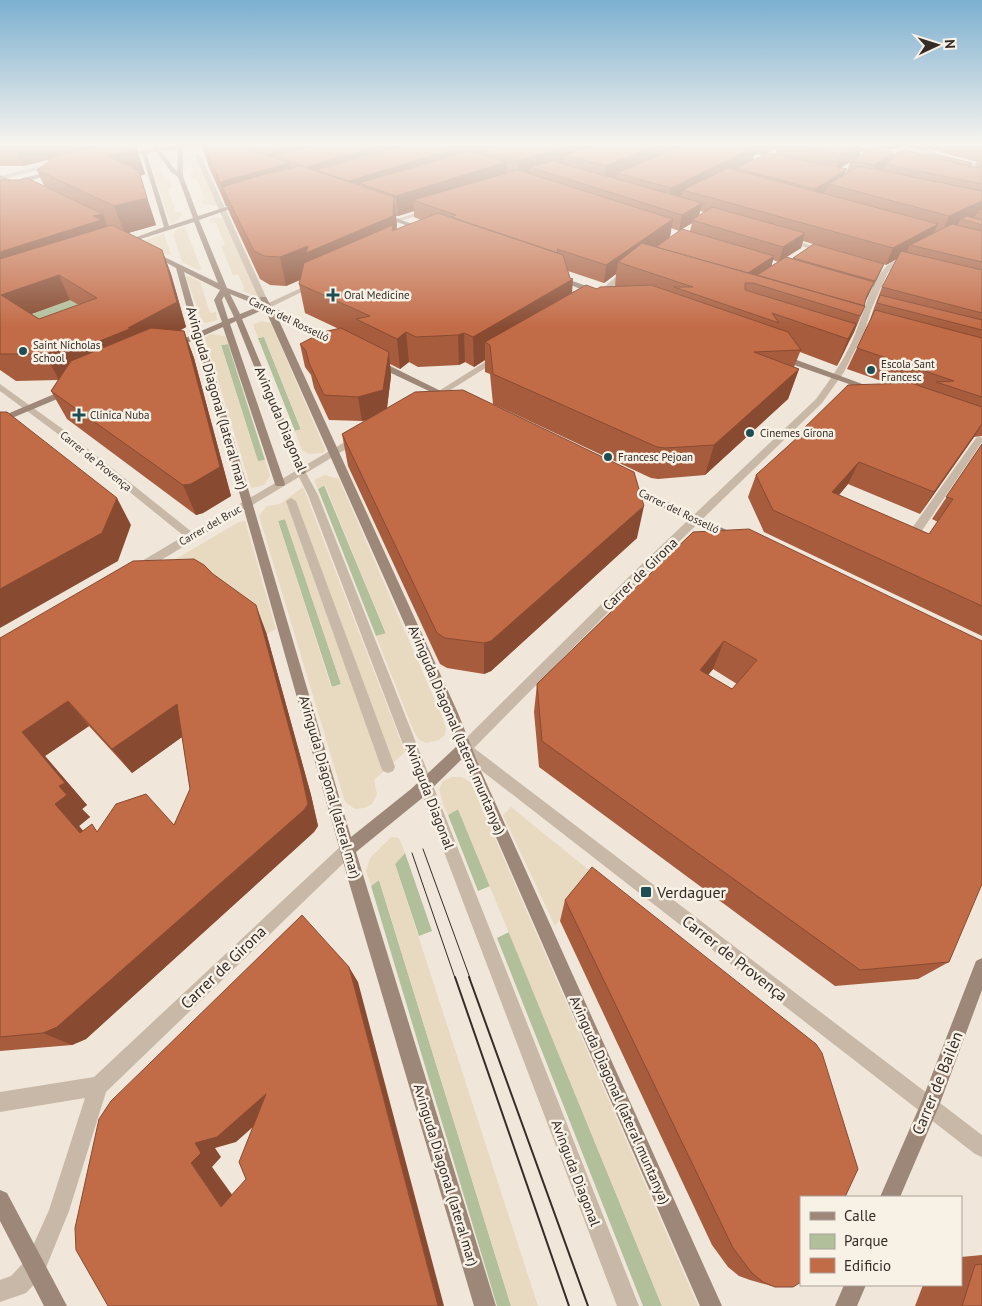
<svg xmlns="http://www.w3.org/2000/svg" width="982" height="1306" viewBox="0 0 982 1306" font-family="'PT Sans',sans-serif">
<rect width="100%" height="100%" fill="#f0e7da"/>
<path fill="#b1bf9b" d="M80,296l26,16 -66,25 -40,-37 27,16z
M264,337l37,93 -6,1 -37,-93z
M228,344l37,116 -7,2 -37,-117z
M324,485l62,149 -10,2 -58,-147z
M285,519l56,165 -9,3 -54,-166z
M458,809l32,77 -12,5 -30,-76z
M405,853l27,78 -13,5 -24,-72z
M379,880l132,426h-14l-126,-420z
M509,932l153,374h-19l-146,-368z"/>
<path fill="#e8d9c1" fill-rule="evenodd" d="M187,156h9l21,50 -14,-2 -2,-4 4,-1 -8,-20h-4l-3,-6 4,-1 -4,-10h-4z
M154,160l7,1 1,2 -2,2 5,14h4l3,8 -4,1 8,24h5l1,4 -9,8 -3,-1 -19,-59z
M215,217l8,1 36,80 -16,-7 1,-3 -6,-14 -5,1 -12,-29 4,-1 -9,-22h-5l-2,-4z
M185,227l16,42 -2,1 -17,-8 -9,-28 5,-5z
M164,234l7,20 -3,1 -25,-14z
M188,276l12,5 10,32 6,-1 1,8 -11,3 -4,-2 -15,-41 -1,-3z
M262,321l9,2 53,124 1,4 -2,2 -14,1 -7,-4 -7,-19 6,-2 -37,-92 -6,1 -4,-10v-4z
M210,334l15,2 3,8 -7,1 37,116 7,-1 5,16 -6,9 -7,2 -6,1 -3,-10 -43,-140z
M325,475l14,4 104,240 3,10 -1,6 -6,5 -13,3 -7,-3 -5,-8 -38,-96 10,-3 -61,-148 -7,4 -4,-9z
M303,487l102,265 -31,28 3,14 -5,10 -8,4 -9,1 -10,-7 -86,-286 8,-10 13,-2zM285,519l56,165v1l-10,2 -53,-166z
M245,521l31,108 -9,5 -129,-53 101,-59z
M452,777h10l9,6 227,523h-36l-204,-497 -10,6 -4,-8 -5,-18 4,-8z
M511,807l84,68 -40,51 -52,-111z
M391,837l8,1 6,15 -10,11 143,442h-27l-132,-426 -8,6 -5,-15 4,-13z"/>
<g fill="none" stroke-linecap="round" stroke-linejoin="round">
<path fill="#c8b8a7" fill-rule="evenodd" d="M851,145h9l31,7 12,-5 21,6 5,-2 53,14 -13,9 -2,-3 8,-5 -72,-15 -12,5z
M198,154l3,2 66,143 -1,2 -7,-2 -64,-143z
M56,162l2,3 -58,15v-4z
M430,208l2,3 -35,11 -3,-2z
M786,238l41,12 1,1 -3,2 -41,-12v-2z
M907,255l5,1 -24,16 -17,38 -6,20 -21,42 -22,31 -171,166 -177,179 508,387v22l-7,-3 -516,-401 -2,-4 2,-4 184,-182 173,-164c16,-22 32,-44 41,-70 7,-18 14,-46 27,-60 5,-7 15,-10 23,-14z
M626,268l5,1c-6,6 -30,31 -37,31v-4z
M314,282l6,1 -51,25 -7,-2z
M496,355l7,2 -70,44 -7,-2z
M0,384l64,46 128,102 163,-96h6v4l-55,33 12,22 321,811h-22l-309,-811 -9,-18 -156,94h-8l-2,-3 2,-3 49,-29 -126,-102 -58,-43z
M979,437l3,1v4l-69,102h-8l-1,-3 1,-3 71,-100z
M291,498l5,3 99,266 -2,4 -5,2 -5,-2 -2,-4 -95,-266z
M348,842l5,2 3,5 -3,5 -247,238 -37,119 -26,64 -17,18 -26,9v-22l11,-4 16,-17 22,-49 36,-112 -85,14v-20l94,-15 249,-233z"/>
<path fill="#9c8778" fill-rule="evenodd" d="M153,145h4l2,3 20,-3h18l-14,3v28l15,40 44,-14 5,1 -48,17 28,68 34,13 -1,-4h6l5,9 67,35 -7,2 -55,-29 182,399 23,58 241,535h-22l-238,-547 -41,40 -65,53 140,454h-22l-124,-420 -154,-547 -21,9 -7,-2 26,-12 -18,-66 -27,-15 5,-1 64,31 -24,-61 -69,22 -5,-1 44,-16 -22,-73 -20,3 -3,-2 35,-7zM178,149l-1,23 -16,-21zM151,152h6l14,20 7,5 15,41 -24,8 -22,-71zM184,272l36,18 -6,10 8,22 -21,9zM230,294l30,12 -20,8zM224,296l10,21 -6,2 -6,-19zM265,309l179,404 13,33 -46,43 -60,48 -148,-501 20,-9 52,157 1,2h8l1,-2 -55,-160 6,-3 60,151 2,2h6l2,-2 -64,-153z
M54,170l2,3 -39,11 6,3 -3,2 -20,-10v-4l13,6z
M382,213l44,16 1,1 -5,1 -42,-15z
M558,276l43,15 1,2 -7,2 -39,-16v-2z
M777,355h6l93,34 -7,2 -92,-32z
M374,361h6l75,37 -7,2 -74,-35z
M71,387l3,1v4l-74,31v-6z
M626,482l111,53 1,3 -5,4 -4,-1 -107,-54v-4z
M982,958v32l-43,116 -39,91h-20l41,-94 55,-142z
M0,1190l7,3 60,113h-23l-44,-85z
M844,1285h22l-9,21h-22z"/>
<path stroke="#352c27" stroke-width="1" d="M423,849l47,129
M412,853l43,125"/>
<path stroke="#352c27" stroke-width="2" d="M455,977l114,329
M469,977l119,329"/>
</g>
<path fill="#a75c3d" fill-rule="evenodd" d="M0,145h129l16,29 -5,2 16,49 -28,8 34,17 9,24 15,53 -6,3 4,1 10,27 37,138 -28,17 -7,2 -129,-96 -16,-28 7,-11 -42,1 -16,-11v-190l44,6 -7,-16 15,-11 -29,7h-23zM70,300l9,5 -40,14 -8,-5z
M202,145h661l-1,2 8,2 23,3 -1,2 34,1 46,8 -1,3 4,1 2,-5 -48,-13 -5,2 -20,-6 -13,5 -23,-5h114v291l-8,1 -54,77 -72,-30 -9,11 90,39 9,-12 -6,-3 50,-75v192l-218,-104 -16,-35 8,-22 38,-34 2,-5 91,-53 -40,-14 10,-21 12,-25 5,-15 8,-21 16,-29 -12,7 -2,-1 -19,38 -11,30 -17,34 -37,-14 -6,15 5,2 -11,30 -83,76 -47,4 -7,-1 -158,-74 -3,-30 -5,-2v-12l-11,7 -9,-5 -6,3 -41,2 -9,-5 -9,7 -10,-5 1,12 -4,33 250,129 -146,133 -7,3 -37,-6 -7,-4 -92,-198 -6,-32 26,-14 -6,1 -33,-1 -15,-32 -3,-13 -6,-8 -5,-23 39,-15 -34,-16 -6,-29 1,-4 -14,6 -16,-1 -10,-6 -31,-67 -2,-6h-1l-18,-41zM777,149l-2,5 -22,6 2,-6 6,1zM861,151l4,1 -6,4zM850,162l-4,12h-1l-5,-6zM414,211v6l7,3 -25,9v-13h2zM700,211l4,1 -5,4zM692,223l-2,8 -34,16 14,-10 1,-9 8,3zM803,241l10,3 -21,15 -6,-2 15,-9zM773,260l5,2 -7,4zM568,271l36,12 12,-9 -1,12 -43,6 -2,-14z
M693,532l256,430 -31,17 -83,7 -296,-219 -5,-55 3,-28zM713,669l24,15 -5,5 -24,-14z
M266,632l45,163 7,31 -4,6 -228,207 -14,6 -72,6v-413zM89,726l43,47 50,-36 8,52 -16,36 -76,6h-15l-4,-5 11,-9 -8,-8 5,-4 -42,-49z
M565,900l210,387 -25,-7 -11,-4 -11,-9 -16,-22 -152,-324z
M982,1255v51h-67l8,-21h38v-28z"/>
<path fill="#884b32" d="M14,145h95l-86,21z
M136,145l9,29 -5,2 16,49 -31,9 -11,-28 -6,-50z
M293,145h62l-81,11 2,11 13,-4 4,24h-71l5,19h-1l-6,-24 47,-13 -3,-16z
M384,145h35l-103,25 2,12 -12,-15z
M470,145h57l-45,4v9l-12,4z
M572,145h54l-61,10 -1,9 -34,3 -1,8 -11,3v-17z
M657,145h37l-77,28v5l-13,5 2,-17z
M764,145h14l-1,4 -16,6z
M856,145h7l-4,12 -8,4 -1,1 -15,9 5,-17z
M893,145h11l-13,5z
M926,145h5l-2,4 -5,2z
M757,146l-4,14 -64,32 -6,-2 -1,5 -13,7 2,-14z
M458,148l1,18 -100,17 2,14 -9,3 -3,-19z
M893,152l-5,12h-2l-1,3 -16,12 5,-14z
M506,162v20l-93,18 1,11 -16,5 -2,-20z
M847,169l-4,11 -14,4 -3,7 -14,9 3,-11z
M394,197l3,27 -1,19 -85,32 -25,11 -6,-29z
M982,201v12l-5,-1 -4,8 -12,-1 -4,8 -16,8 8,-19z
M702,203l-4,16 -6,1v3l-13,8 3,-16z
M103,214l9,23 -112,43v-28l93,-36z
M673,219l-3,18 -42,29 -10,-4 -2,12 -12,9 2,-18z
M938,224l-7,16 -21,5 -4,9 -20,11 7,-17z
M805,233l-4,15 -22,14 4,-15z
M162,250l9,24 15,53 -44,25 -83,28 -14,-26 83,-26z
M774,256l-3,12 -18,11 -12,-2z
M884,264l-3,7 -9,18 3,-8z
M59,275l11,25 -55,20 -14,-25z
M573,279l-2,29 -81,37 -5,-3v18l-11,7 -1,-30z
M874,282l-6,14 -7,13 6,-14z
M865,306l-11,26 -5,10 11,-26z
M856,324l-11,26 -8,16 11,-27z
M184,331l10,27 37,138 -28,17 -7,2 -13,-30z
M406,332l3,30 -9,7 -3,-30z
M464,333l1,29 -6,3 -1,-30z
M389,352l2,24 -5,38 -24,7 -4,-24z
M799,369l-11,30 -83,76 9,-30z
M982,424l-8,13 -54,77 14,-22z
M859,462l-11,22 -26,31 10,-23z
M117,498l14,27 -13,36 -118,67v-39z
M644,506l-7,32 -146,133 -7,3v-31z
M256,605l10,27 45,163 7,31 -4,6 -228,207 -14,6 -29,-12 261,-223z
M724,641l-11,28 -24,29 11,-28z
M68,701l21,25 -44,30 42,49 -5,4 8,8 -11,9 24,28 -23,-21 -25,-29 4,-18 -37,-54z
M177,704l16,25 -61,44 -20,-24z
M349,967l9,15 86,324h-6z
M266,1094l15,8 -45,40 -21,6 6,9 -9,10 29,40h-20l-30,-44 4,-20z"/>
<path fill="#c26b47" stroke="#884b32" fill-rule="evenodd" d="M103,145h33l1,4 -29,7 31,15 8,27 -33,8 -77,-36 19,-14z
M203,145h33l53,18 -69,19z
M241,145h52l-29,8z
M316,145h68l-78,22 -32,-11z
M406,145h42l10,3 -109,33 -33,-11z
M495,145h77l-54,16 -36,-12z
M596,145h61l-51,21 -41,-11z
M684,145h66l7,1 -86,42 -54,-15z
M799,145h57l-16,9z
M874,147l19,5 -19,13 -23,-4z
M904,150l75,18 3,-2v18l-96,-20z
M904,150l-8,6 -4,-1 12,-5 20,5z
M470,151l36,11 -110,34 -37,-13z
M768,153l79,16 -32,20 -79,-21z
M932,154l40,9 -3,3 -43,-11z
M553,161l149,42 -20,12 -152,-48z
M301,166l93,31 -1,19 -87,37 2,-7 -28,11 -16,-1 -10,-5 -32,-64 43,-13z
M859,166l123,25v10l-33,15 -120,-32z
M728,168l210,56 -45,24 -210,-58z
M518,170l155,49 -67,46 -49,-16 1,4 -107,-36 5,-2 -43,-15z
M27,178l76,36 -10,2 8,4 -101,32v-72h19z
M712,207l93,26 -22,14 -91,-27z
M982,209v4l-5,-1z
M438,213l125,42 7,23 3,1 -100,58 -9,-4 -6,2 -42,2 -10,-5 -9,7 -41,-20 14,-3 -71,-32 5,-21 89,-38 -1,6z
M967,216l15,4v5l-21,-6z
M952,224l30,7v31l-72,-17z
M112,225l50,25 15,52 -49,26h4l-52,21 3,-5 -38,10h-45v-95zM59,275l38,23 -58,21 -38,-24z
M682,229l92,27 -26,17 -92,-26z
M642,243l223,63 -5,10 -107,-33h-8v7l111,34 -8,15 -76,-26 7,10 -105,-36h19l-75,-25z
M814,244l70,20 -9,17 -82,-23z
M901,251l81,19v43l-100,-26z
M786,257l88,25 -7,13 -3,11 -107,-31z
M586,285l11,4 3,-2 51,-2 137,47 13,18 -47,2 45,17 -85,76 -49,3 -8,-1 -164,-73 -3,-29 -5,-3z
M880,295l102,25v10l-105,-27z
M875,310l107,28v59l-46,-15 18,-1 -97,-33z
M151,328l33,3 36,136 -29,17 -8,1 -132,-94 20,-30z
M341,328l48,24 -6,38 -25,7 -34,-2 -15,-32 -3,-12 -6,-7 23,-12z
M911,383l71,24v17l-48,68 -75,-30 -27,30 97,42 24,-35 -7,-2 36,-53v162l-209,-96 -17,-35 42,-38 -2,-1 52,-51z
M463,390l171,82 10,34 -153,135 -7,2 -39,-5 -8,-5 -95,-199 73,-42z
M0,412h7l110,86 -15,35 -102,56z
M749,529l233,112v243l-33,78 -89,8 -318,-229 -5,-57 156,-152zM724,641l33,19 -25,29 -32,-19z
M194,559l10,6 9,9 43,31 45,167 7,32 -4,6 -247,217 -14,6 -43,4v-399l133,-77zM68,701l44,48 65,-45 13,85 -16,36 -28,-31 -30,10 -19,28 -5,-8 -12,9 -25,-29 12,-9 -8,-9 6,-3 -43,-51z
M592,867l224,177 6,9 36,116 -13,28h-44v85l-8,5h-18l-12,-5 -11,-9 -19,-25 -168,-348z
M302,915l47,52 89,339h-330l-32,-56 -1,-22 24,-109 12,-18zM266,1094l-27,68 7,17 -25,28 -30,-44 10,-10 -6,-10 22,-6z
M982,1264v42h-20l13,-41z"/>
<linearGradient id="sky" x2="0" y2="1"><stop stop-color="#7cafd0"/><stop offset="0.44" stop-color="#f8f4ee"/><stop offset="1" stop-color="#f8f4ee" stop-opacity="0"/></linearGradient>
<rect width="982" height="328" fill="url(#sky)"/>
<g fill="#1e4e54" stroke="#f8f1e6" stroke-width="2">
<path d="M330.5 287.5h5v5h5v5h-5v5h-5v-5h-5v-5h5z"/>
<circle cx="23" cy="351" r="5"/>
<circle cx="871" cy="370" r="5"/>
<path d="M76.5 407.5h5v5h5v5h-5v5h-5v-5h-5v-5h5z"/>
<circle cx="750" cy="433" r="5"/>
<circle cx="608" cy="457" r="5"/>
<rect x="640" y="886" width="12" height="12" rx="2.5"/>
</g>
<g text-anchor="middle" stroke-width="5" stroke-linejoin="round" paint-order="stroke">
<g font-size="11" fill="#352c27" stroke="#f8f1e6" text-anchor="start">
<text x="344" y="299">Oral Medicine</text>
<text x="33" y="349">Saint Nicholas<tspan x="33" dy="13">School</tspan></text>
<text x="881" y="368">Escola Sant<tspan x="881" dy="13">Francesc</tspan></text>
<text x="90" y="419">Clinica Nuba</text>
<text x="760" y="437">Cinemes Girona</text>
<text x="618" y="461">Francesc Pejoan</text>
</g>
<g font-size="11" fill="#352c27" stroke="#f8f1e6">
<text transform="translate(289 319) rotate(26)" y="4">Carrer del Rosselló</text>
<text transform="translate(96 461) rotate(39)" y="4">Carrer de Provença</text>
<text transform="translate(679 511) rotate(26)" y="4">Carrer del Rosselló</text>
<text transform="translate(210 525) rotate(-30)" y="4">Carrer del Bruc</text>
</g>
<g font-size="14" fill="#352c27" stroke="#f8f1e6">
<text transform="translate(217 398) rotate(74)" y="5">Avinguda Diagonal (lateral mar)</text>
<text transform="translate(281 419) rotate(67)" y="5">Avinguda Diagonal</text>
<text transform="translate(640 574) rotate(-44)" y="5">Carrer de Girona</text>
<text transform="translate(457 730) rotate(67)" y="5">Avinguda Diagonal (lateral muntanya)</text>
<text transform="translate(330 787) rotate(74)" y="5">Avinguda Diagonal (lateral mar)</text>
<text transform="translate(430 796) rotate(69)" y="5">Avinguda Diagonal</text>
<text transform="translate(620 1100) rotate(66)" y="5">Avinguda Diagonal (lateral muntanya)</text>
<text transform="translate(576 1173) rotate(69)" y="5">Avinguda Diagonal</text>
<text transform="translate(446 1175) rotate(73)" y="5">Avinguda Diagonal (lateral mar)</text>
</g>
<g font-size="16" fill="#352c27" stroke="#f8f1e6" text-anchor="start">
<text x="657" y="898">Verdaguer</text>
</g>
<g font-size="16" fill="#352c27" stroke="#f8f1e6">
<text transform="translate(735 958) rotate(38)" y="6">Carrer de Provença</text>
<text transform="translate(223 967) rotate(-44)" y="6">Carrer de Girona</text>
<text transform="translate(937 1083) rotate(-68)" y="6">Carrer de Bailèn</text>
</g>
</g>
<rect x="800" y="1196" width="162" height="90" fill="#f8f1e6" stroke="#aaa29a"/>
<rect x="810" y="1212" width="25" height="8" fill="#9c8778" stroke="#aaa29a"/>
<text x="844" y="1221" font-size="15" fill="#352c27">Calle</text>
<rect x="810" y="1234" width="25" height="15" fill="#b1bf9b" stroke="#aaa29a"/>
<text x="844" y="1246" font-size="15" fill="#352c27">Parque</text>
<rect x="810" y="1258" width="25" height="15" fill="#c26b47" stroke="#aaa29a"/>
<text x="844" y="1271" font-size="15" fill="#352c27">Edificio</text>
<g transform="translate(937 45) rotate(86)" stroke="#f8f1e6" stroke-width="4" paint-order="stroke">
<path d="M0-4L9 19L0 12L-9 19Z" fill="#352c27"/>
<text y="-8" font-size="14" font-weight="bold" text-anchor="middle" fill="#352c27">N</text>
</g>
</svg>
